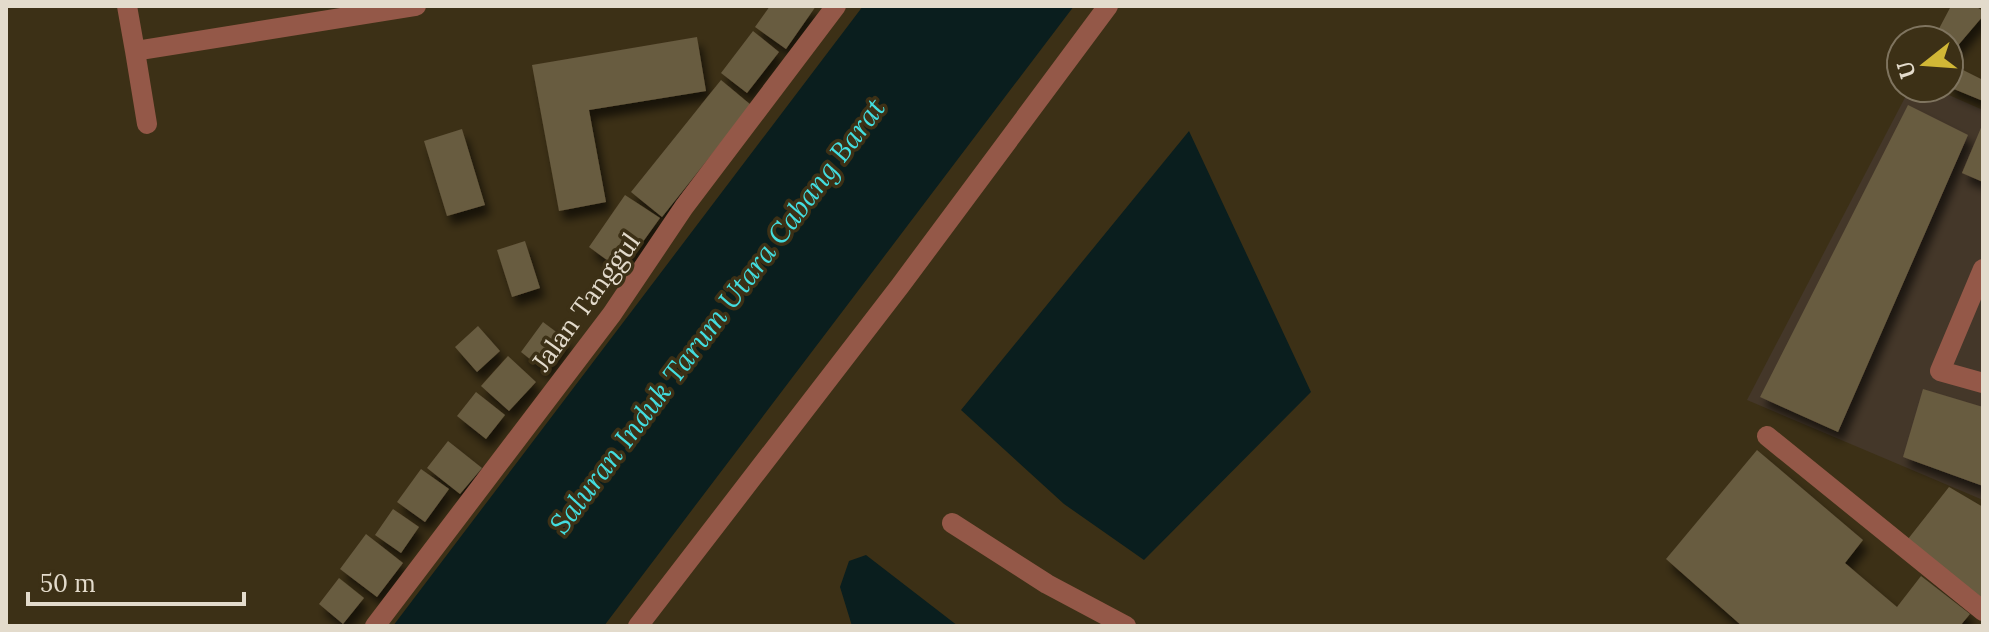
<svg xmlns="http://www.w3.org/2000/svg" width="1989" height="632" viewBox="0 0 1989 632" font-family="Lora,serif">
<defs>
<filter id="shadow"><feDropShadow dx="5" dy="9" stdDeviation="4" flood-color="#0009"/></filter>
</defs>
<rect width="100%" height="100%" fill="#3c3016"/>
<path fill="#443729" d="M1910,88h23l50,22v390l-236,-100z"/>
<path fill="#0a1e1e" d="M863,6h211l-470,620h-211z
M1189,131l122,261 -167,168 -80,-56 -103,-94z
M866,555l92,71h-106l-12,-39 9,-26z"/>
<path fill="#685b40" filter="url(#shadow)" d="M770,6h46l-30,43 -31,-22z
M1951,6h24l8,5v5l-34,40v-16h-16z
M753,31l26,21 -32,41 -26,-20z
M697,37l9,54 -117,19 17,92 -47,9 -27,-146z
M1949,63l34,17v21l-34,-14z
M721,80l30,25 -89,112 -31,-25z
M1908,105l60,30 -130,297 -78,-35z
M1983,123v59l-21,-9z
M462,129l23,76 -38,11 -23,-75z
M625,195l35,23 -38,53 -33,-24z
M525,241l15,47 -28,9 -15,-47z
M543,322l24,18 -22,31 -24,-19z
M478,326l22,25 -23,21 -22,-25z
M508,356l28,26 -27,29 -28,-25z
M1923,389l60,18v79l-80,-29z
M476,392l29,23 -19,24 -29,-23z
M448,441l34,27 -22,26 -33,-26z
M1757,450l106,90 -18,23 52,44 24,-31 49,38 -10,12h-218l-76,-67z
M421,469l28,20 -24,33 -28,-20z
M1949,487l34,20v93l-75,-61z
M393,509l26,18 -18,26 -26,-18z
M366,534l37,29 -26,34 -37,-28z
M339,578l25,20 -21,26 -24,-20z"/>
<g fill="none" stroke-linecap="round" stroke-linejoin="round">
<path stroke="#945848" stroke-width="20" d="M127,6l8,45 281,-45
M135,51l12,73
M1983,269l-43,102 43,12
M1767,436l216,175
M952,523l95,61 79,42
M375,626l237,-312 72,-107 152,-201
M638,626l262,-340 208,-280"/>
</g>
<g text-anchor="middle" stroke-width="7" stroke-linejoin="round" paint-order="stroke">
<g font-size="26" fill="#e3dbcc" stroke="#3c3016">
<text transform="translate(586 302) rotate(-54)" y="9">Jalan Tanggul</text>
</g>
<g font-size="28" font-style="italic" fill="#43dddf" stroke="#3c3016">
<text transform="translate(717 316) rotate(-53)" y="10">Saluran Induk Tarum Utara Cabang Barat</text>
</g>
</g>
<rect width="1989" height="632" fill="none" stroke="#e3dbcc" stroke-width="16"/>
<g transform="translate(1925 64) rotate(253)"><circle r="38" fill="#3c3016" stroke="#7f745f" stroke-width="2"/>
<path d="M0-6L14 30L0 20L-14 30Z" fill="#d1b736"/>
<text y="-12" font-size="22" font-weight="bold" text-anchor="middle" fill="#e3dbcc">U</text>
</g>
<path d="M28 592v12h216v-12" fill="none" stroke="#e3dbcc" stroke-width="4"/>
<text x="40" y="592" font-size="24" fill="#e3dbcc" stroke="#3c3016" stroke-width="6" paint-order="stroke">50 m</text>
</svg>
